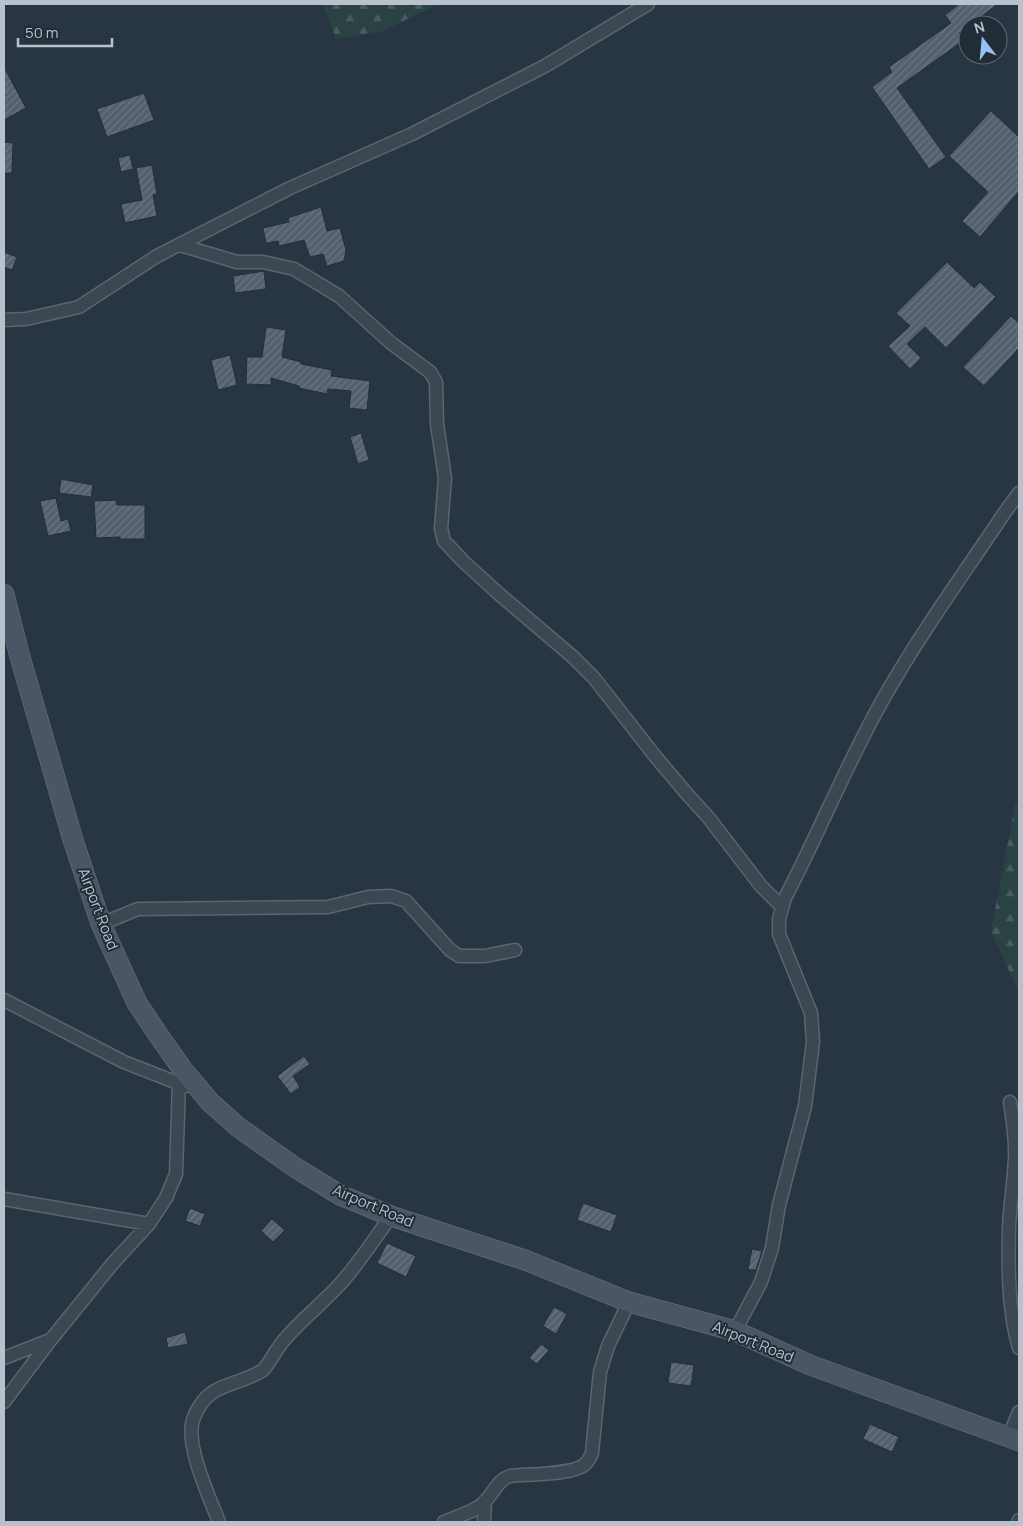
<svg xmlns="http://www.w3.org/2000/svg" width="1023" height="1526" viewBox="0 0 1023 1526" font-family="Manrope,sans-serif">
<defs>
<pattern id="forest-firs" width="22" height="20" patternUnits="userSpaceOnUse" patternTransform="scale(1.25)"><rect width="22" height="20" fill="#2a4243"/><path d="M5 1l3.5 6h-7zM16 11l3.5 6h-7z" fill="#475c5d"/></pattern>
<pattern id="building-hatch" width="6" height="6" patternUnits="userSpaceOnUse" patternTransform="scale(1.25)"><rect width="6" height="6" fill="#53606f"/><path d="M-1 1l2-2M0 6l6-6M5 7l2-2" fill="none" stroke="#6a7582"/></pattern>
</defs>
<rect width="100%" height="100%" fill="#283542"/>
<path fill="url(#forest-firs)" d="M323,4h116l-56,27 -47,8z
M1019,800v193l-28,-62 24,-127z"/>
<path fill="url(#building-hatch)" stroke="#232e39" d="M959,4h39l-39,29 5,7 -67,48 49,69 -17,12 -57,-82 20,-15 -3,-5 62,-44 -6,-8z
M4,67l22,41 -22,12z
M144,93l10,27 -47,17 -10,-28z
M991,111l28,26v54l-39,46 -18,-16 26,-29 -39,-36z
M4,142l9,1 -1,30h-8z
M130,155l3,14 -12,3 -3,-14z
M152,165l5,29 -4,1 4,21 -32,7 -4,-19 21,-4 -6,-32z
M321,207l6,24 13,-3 6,22 -2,11 -17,5 -4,-12 -13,3 -6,-17 -25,6 -1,-5 -12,2 -3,-15 26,-6 -1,-4z
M4,252l13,5 -5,13 -8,-3z
M947,262l27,26 6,-6 16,15 -50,51 -21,-21 -18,17 14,14 -11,11 -22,-23 22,-20 -14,-13z
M264,271l2,18 -31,4 -2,-17z
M1011,316l8,7v25l-35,38 -21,-19z
M266,327l20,3 -4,27 19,5v2l31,6 -1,6 39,5 -3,29 -18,-2 2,-17 -23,-2 -1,5 -28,-6v-2l-28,-8v7l-25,-1 1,-27h15z
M230,355l7,30 -19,5 -7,-30z
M361,433l8,27 -11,4 -8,-27z
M61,479l32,6 -2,12 -32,-4z
M56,498l5,23 7,-2 3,12 -23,5 -8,-35z
M116,500l1,5h28v34h-25v-2l-24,1 -2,-37z
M304,1056l6,8 -17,12 7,11 -9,7 -14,-18z
M583,1203l34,12 -6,17 -34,-12z
M190,1208l15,6 -5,12 -15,-5z
M272,1219l13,11 -12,12 -12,-11z
M387,1243l29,13 -10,21 -29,-14z
M752,1249l10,2 -6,19h-8z
M554,1307l13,7 -11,20 -13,-8z
M185,1332l3,12 -20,4 -2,-10z
M541,1344l8,6 -12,14 -8,-6z
M671,1362l23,3 -3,21 -23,-3z
M870,1424l29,13 -7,15 -29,-13z"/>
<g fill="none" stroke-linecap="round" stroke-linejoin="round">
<defs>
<path id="street" d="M180,245l57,17h26l31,7 45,27 52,47 39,29 6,10 1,42 8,54 -4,50 3,13 20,21 35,32 74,63 21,21 61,78 32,38 21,23 53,69 21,21
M4,320l22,-1 53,-12 78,-51 133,-68 122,-54 133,-68 103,-62
M101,924l37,-15 190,-2 40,-10 23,-1 15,5 44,49 9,6h26l30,-6
M4,1000l120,62 61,24
M1010,1102c3,19 6,38 5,57 -1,23 -5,46 -6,68 -1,40 -1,83 10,121
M4,1199l145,25
M735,1331l26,-49 11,-34 7,-43 26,-99 8,-64 -2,-29 -32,-79v-15l6,-21c35,-67 63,-138 101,-204 36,-63 79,-122 119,-182l14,-19
M4,1358l46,-18
M4,1402l45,-60 64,-79 36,-39 17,-26 10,-24 3,-92
M1008,1438l11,-26
M219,1522c-9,-24 -36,-80 -25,-105 15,-37 42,-29 69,-47 5,-4 15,-24 22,-31 17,-20 38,-36 56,-56 18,-20 34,-45 50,-67
M444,1522c12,-5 26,-9 36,-16 13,-9 15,-25 30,-30 18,-2 61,-1 74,-11 4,-3 6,-7 8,-12l8,-81 8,-26 21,-44
M484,1522l1,-21
M1018,1522l1,-2"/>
<path id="secondary" d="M4,594l16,63 53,183 28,84 36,79 22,33 24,34 27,32 28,25 58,41 44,27 51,21 134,44 104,42 106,29 75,34 209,76"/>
</defs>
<use href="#street" stroke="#5a656f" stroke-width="15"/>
<use href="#secondary" stroke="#5a656f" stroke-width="21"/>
<use href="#street" stroke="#3c4752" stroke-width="12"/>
<use href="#secondary" stroke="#4a5665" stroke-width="19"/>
</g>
<g text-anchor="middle" stroke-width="4" stroke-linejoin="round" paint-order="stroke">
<g font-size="15" fill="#b9c2cc" stroke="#212c37">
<text transform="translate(98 909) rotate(69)" y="5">Airport Road</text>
<text transform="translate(373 1206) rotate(23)" y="5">Airport Road</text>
<text transform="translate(753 1342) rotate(22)" y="5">Airport Road</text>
</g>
</g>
<rect width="1023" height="1526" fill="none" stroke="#b9c2cc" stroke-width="10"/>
<g transform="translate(983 40) rotate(344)"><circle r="24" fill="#212c37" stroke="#5e6873"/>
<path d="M0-4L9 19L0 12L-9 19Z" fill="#95c1f5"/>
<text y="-8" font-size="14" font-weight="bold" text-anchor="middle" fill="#b9c2cc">N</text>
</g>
<path d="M18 38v8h94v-8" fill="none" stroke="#b9c2cc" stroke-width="2.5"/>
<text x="25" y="38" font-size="15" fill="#b9c2cc" stroke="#212c37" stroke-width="4" paint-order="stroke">50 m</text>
</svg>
